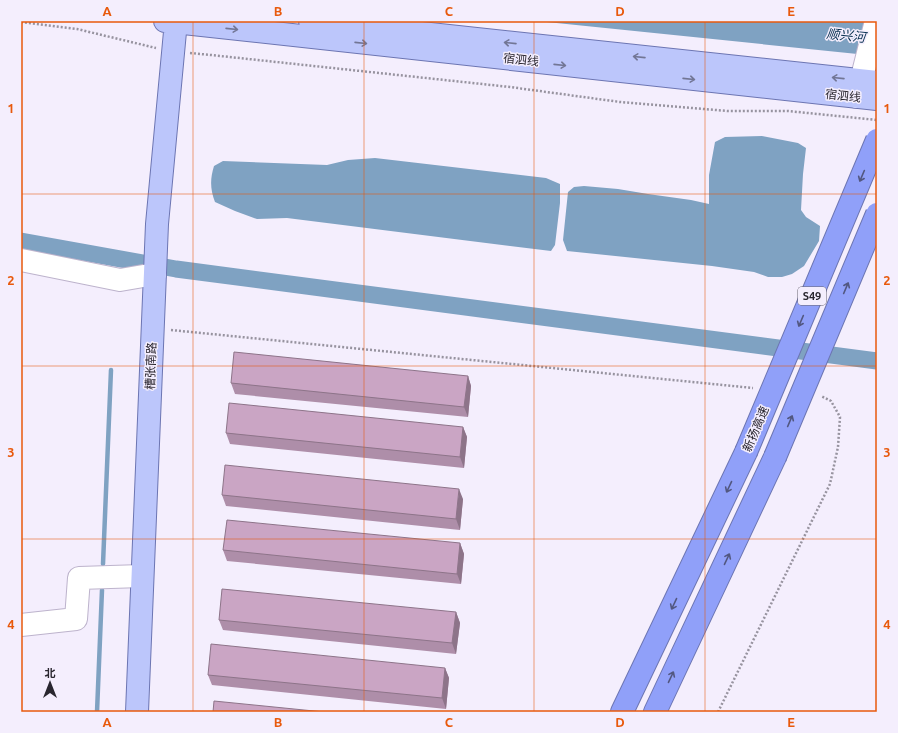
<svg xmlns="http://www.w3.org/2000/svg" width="898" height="733" viewBox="0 0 898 733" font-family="Ubuntu,'Noto Sans SC',sans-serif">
<rect width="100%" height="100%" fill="#f4eefd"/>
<path fill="#7fa2c2" d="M537,21h314l26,2v33z
M762,136l36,7 8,5 -3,26 -2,36 5,7 14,9 -1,15 -15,25 -12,8 -10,3h-14l-14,-5 -42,-6 -145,-15 -4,-11 5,-48 6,-5 10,-1 34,3 30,5 43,6 18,4v-29l6,-33 10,-5z
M375,158l171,20 14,6v19l-5,42 -4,6 -264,-33 -30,1 -22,-8 -20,-9c-5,-13 -5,-23 -1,-36l9,-5 104,4 21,-5z"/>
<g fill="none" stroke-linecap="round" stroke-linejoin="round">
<path stroke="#7fa2c2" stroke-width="4.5" d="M103,564l8,-194
M97,712l5,-122"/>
<path stroke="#7fa2c2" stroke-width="17" d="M21,241l155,28 701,92"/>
<defs>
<path id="minor" d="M857,97l19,-76
M21,260l99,20 35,-6
M21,625l55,-6 3,-41 63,-2"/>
<path id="major" d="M165,21l712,78
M310,21l567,61
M137,712l20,-488 19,-203"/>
<path id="highway" d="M622,712l124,-260
M655,712l120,-255"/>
</defs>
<use href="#minor" stroke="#bdb3cc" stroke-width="24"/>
<use href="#major" stroke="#6c75b2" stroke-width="24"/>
<use href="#highway" stroke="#6c75b2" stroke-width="24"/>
<path stroke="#97939f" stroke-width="2.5" stroke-dasharray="2 2" stroke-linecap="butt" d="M21,22l56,7 79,19
M190,53l21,2 299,32 110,15 108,9h60l89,9
M171,330l582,58
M718,712l112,-228 8,-37 2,-30 -9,-16 -10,-5"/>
<use href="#minor" stroke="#fff" stroke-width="22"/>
<use href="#major" stroke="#bcc6fb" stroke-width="22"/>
<use href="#highway" stroke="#90a0f9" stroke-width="22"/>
<defs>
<path id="highway-bridge" d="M746,452l131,-312
M775,457l102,-243"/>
</defs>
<use href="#highway-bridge" stroke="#6c75b2" stroke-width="24" stroke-linecap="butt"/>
<use href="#highway-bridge" stroke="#90a0f9" stroke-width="22"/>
</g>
<path fill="#ae8ea9" d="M468,376l3,10 -3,31 -233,-23 -4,-11z
M463,427l4,10 -3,31 -234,-24 -4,-11z
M222,495l241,4 -3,31 -234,-24z
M460,543l4,11 -3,30 -234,-23 -4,-11z
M456,612l4,11 -4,31 -233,-24 -4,-10z
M445,668l4,10 -3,31 -234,-24 -4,-10z"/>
<path fill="#8d7489" d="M468,376l3,10 -3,31 -4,-10z
M463,427l4,10 -3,31 -4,-11z
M459,489l4,10 -3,31 -4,-11z
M460,543l4,11 -3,30 -4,-10z
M456,612l4,11 -4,31 -4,-11z
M445,668l4,10 -3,31 -4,-11z"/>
<path fill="#caa5c4" stroke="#8d7489" d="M234,352l234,24 -4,31 -233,-24z
M229,403l234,24 -3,30 -234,-24z
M225,465l234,24 -3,30 -234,-24z
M227,520l233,23 -3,31 -234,-24z
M222,589l234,23 -4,31 -233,-23z
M211,644l234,24 -3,30 -234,-23z
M214,701l110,11h-111z"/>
<defs><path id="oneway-shaft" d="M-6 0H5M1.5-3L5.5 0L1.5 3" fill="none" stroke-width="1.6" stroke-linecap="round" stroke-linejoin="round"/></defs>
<g stroke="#727695">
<use href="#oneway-shaft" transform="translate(232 29) rotate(6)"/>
<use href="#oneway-shaft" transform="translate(361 43) rotate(6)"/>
<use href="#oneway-shaft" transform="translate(510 43) rotate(-174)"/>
<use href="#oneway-shaft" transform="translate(639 57) rotate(-174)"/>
<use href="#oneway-shaft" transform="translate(560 65) rotate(6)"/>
<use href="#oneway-shaft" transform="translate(838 78) rotate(-174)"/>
<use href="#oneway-shaft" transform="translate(689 79) rotate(6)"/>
</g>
<g stroke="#525780">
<use href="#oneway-shaft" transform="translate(862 176) rotate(113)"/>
<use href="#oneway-shaft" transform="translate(846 288) rotate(-67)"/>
<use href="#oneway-shaft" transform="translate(801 321) rotate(113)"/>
<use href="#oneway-shaft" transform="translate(790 421) rotate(-67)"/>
<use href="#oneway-shaft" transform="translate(729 487) rotate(115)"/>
<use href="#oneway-shaft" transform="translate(727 559) rotate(-65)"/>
<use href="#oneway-shaft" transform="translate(674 604) rotate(115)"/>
<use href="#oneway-shaft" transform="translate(671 677) rotate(-65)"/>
</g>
<path fill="none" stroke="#e8590c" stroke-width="1" stroke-opacity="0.55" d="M193,21v691M364,21v691M534,21v691M705,21v691M21,194h856M21,366h856M21,539h856"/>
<g text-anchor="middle" stroke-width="3" stroke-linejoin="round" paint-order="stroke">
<rect fill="#f4eefd" stroke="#66626d" stroke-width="1" x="798" y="287" width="28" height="18" rx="3"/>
<g font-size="11" font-weight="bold" fill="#29262f">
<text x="812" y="300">S49</text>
</g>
<g font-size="12" fill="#29262f" stroke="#f4eefd">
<text transform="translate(521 60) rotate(6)" y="4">宿泗线</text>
<text transform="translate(843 96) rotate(6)" y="4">宿泗线</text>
<text transform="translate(151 366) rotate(-88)" y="4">槽张南路</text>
<text transform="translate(756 429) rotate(-67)" y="4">新扬高速</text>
</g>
<g font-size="13" font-style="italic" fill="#032d4d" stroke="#f4eefd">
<text transform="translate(846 35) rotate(6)" y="5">顺兴河</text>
</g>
</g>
<rect width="898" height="733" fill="none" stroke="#f4eefd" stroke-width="44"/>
<g transform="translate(50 683)" stroke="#f4eefd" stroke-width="3" paint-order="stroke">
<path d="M0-3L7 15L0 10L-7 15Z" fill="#29262f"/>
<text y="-6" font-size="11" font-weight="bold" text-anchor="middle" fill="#29262f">北</text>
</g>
<rect x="22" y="22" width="854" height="689" fill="none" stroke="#e8590c" stroke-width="1.5"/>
<g font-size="13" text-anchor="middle" font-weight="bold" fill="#e8590c">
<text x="107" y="16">A</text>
<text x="278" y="16">B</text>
<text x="449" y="16">C</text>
<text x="620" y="16">D</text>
<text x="791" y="16">E</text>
<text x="11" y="113">1</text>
<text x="887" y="113">1</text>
<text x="11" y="285">2</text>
<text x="887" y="285">2</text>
<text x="11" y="457">3</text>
<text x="887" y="457">3</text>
<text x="11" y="629">4</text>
<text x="887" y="629">4</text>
<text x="107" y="727">A</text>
<text x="278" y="727">B</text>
<text x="449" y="727">C</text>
<text x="620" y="727">D</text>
<text x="791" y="727">E</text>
</g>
</svg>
